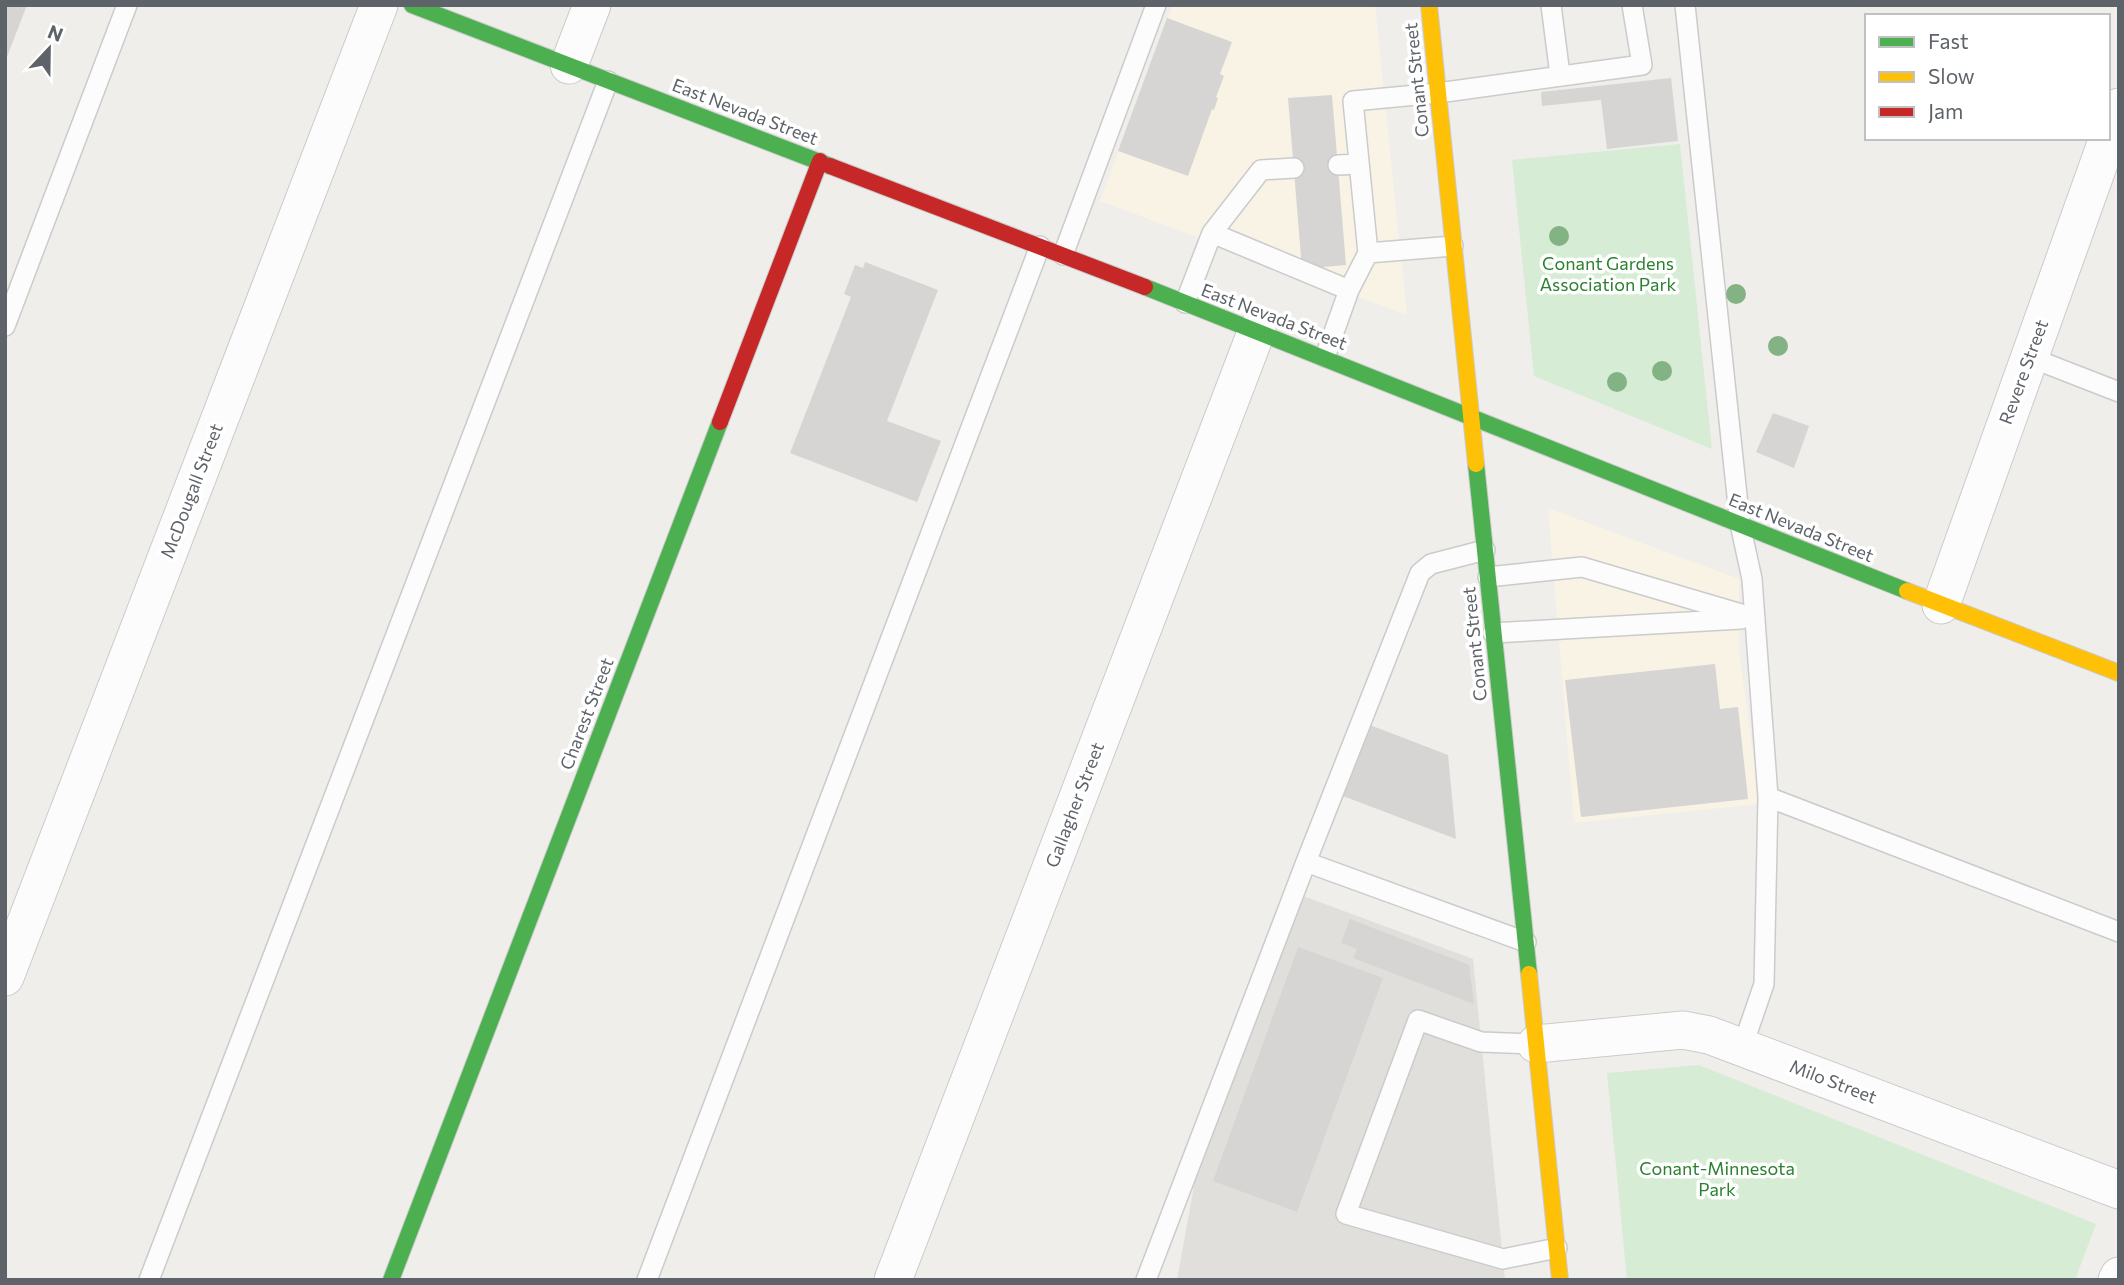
<svg xmlns="http://www.w3.org/2000/svg" width="2124" height="1285" viewBox="0 0 2124 1285" font-family="Commissioner,sans-serif">
<rect width="100%" height="100%" fill="#efeeea"/>
<path fill="#f8f3e4" d="M1173,5h202l32,310 -307,-114z
M1548,508l191,71v71l21,154 -186,19z"/>
<path fill="#e0dfdb" d="M1298,894l175,65 32,321h-328l19,-105z"/>
<path fill="#d6ecd4" d="M1680,144l32,305 -178,-73 -22,-216z
M1699,1065l397,159 -21,56h-448l-20,-207z"/>
<path fill="#d6d5d3" d="M5,5h22l-22,57z
M1167,18l65,24 -12,32 4,2 -8,21 2,1 -4,12 -2,-1 -24,67 -70,-25z
M1671,78l7,63 -71,8 -6,-49 -59,6 -1,-14z
M1332,95l14,170 -44,4 -14,-171z
M865,262l73,28 -51,131 54,20 -24,61 -127,-49 61,-156 -7,-3 11,-29 8,3z
M1773,413l36,13 -15,42 -38,-16z
M1715,664l5,45 18,-2 10,92 -167,18 -16,-137z
M1370,725l78,30 8,84 -113,-43z
M1350,919l119,46 5,39 -121,-46 4,-9 -16,-6z
M1298,947l85,31 -86,234 -84,-31z"/>
<g fill="none" stroke-linecap="round" stroke-linejoin="round">
<defs>
<path id="lane" d="M1551,5l9,70
M1685,5l55,519 12,55 16,218 -4,187 -22,64
M1338,165l21,-1
M1212,233l49,-63 33,-2
M1453,246l-85,7 -15,-152 85,-8 204,-28 -10,-60
M1063,255l93,-250
M1349,290l19,-37
M1185,303l27,-70 137,57 -24,67
M5,326l122,-321
M2029,357l90,35
M1488,577l94,-10 173,51
M1493,633l248,-14
M1768,797l351,135
M1306,862l220,80
M1536,1044l-55,-2 -63,-22 -72,194 157,45 54,-11
M149,1280l459,-1199
M647,1280l393,-1034
M1146,1280l160,-418 114,-289 11,-9 54,-14"/>
<path id="street" d="M569,65l23,-60
M2108,136l11,-29
M1941,605l167,-467
M5,977l374,-972
M1536,1044l147,-14 26,5 410,155
M893,1280l364,-950
M2117,1280l2,-4"/>
<path id="fast" d="M412,5l418,161
M1145,287l762,304
M1476,464l53,510
M391,1280l329,-858"/>
<path id="slow" d="M1429,5l47,459
M1907,591l212,82
M1529,974l31,306"/>
<path id="jam" d="M830,166l315,121
M720,422l100,-261"/>
</defs>
<use href="#lane" stroke="#cbcbcb" stroke-width="22"/>
<use href="#street" stroke="#cbcbcb" stroke-width="39"/>
<use href="#fast" stroke="#cbcbcb" stroke-width="18"/>
<use href="#slow" stroke="#cbcbcb" stroke-width="18"/>
<use href="#jam" stroke="#cbcbcb" stroke-width="18"/>
<use href="#lane" stroke="#fdfcfc" stroke-width="19"/>
<use href="#street" stroke="#fdfcfc" stroke-width="37"/>
<use href="#fast" stroke="#4caf50" stroke-width="16"/>
<use href="#slow" stroke="#ffc107" stroke-width="16"/>
<use href="#jam" stroke="#c62828" stroke-width="16"/>
</g>
<g fill="#83b284">
<circle cx="1559" cy="236" r="10"/>
<circle cx="1736" cy="294" r="10"/>
<circle cx="1778" cy="346" r="10"/>
<circle cx="1662" cy="371" r="10"/>
<circle cx="1617" cy="382" r="10"/>
</g>
<g text-anchor="middle" stroke-width="7" stroke-linejoin="round" paint-order="stroke">
<g font-size="18" fill="#5e6369" stroke="#fff">
<text transform="translate(1417 80) rotate(-96)" y="6">Conant Street</text>
<text transform="translate(745 112) rotate(21)" y="6">East Nevada Street</text>
<text transform="translate(1274 317) rotate(21)" y="6">East Nevada Street</text>
<text transform="translate(2024 372) rotate(-70)" y="6">Revere Street</text>
<text transform="translate(192 491) rotate(-69)" y="6">McDougall Street</text>
<text transform="translate(1801 528) rotate(22)" y="6">East Nevada Street</text>
<text transform="translate(1475 644) rotate(-96)" y="6">Conant Street</text>
<text transform="translate(587 714) rotate(-69)" y="6">Charest Street</text>
<text transform="translate(1075 805) rotate(-69)" y="6">Gallagher Street</text>
<text transform="translate(1833 1082) rotate(21)" y="6">Milo Street</text>
</g>
<g font-size="18" fill="#2b8130" stroke="#fff">
<text x="1608" y="270">Conant Gardens<tspan x="1608" dy="21">Association Park</tspan></text>
<text x="1717" y="1175">Conant-Minnesota<tspan x="1717" dy="21">Park</tspan></text>
</g>
</g>
<rect width="2124" height="1285" fill="none" stroke="#5e6369" stroke-width="14"/>
<rect x="1865" y="14" width="245" height="126" fill="#ffffff" stroke="#bfc1c3" stroke-width="2"/>
<rect x="1879" y="37" width="35" height="10" fill="#4caf50" stroke="#bfc1c3" stroke-width="2"/>
<text x="1928" y="49" font-size="21" fill="#5e6369">Fast</text>
<rect x="1879" y="72" width="35" height="10" fill="#ffc107" stroke="#bfc1c3" stroke-width="2"/>
<text x="1928" y="84" font-size="21" fill="#5e6369">Slow</text>
<rect x="1879" y="107" width="35" height="10" fill="#c62828" stroke="#bfc1c3" stroke-width="2"/>
<text x="1928" y="119" font-size="21" fill="#5e6369">Jam</text>
<g transform="translate(49 49) rotate(22)" stroke="#ffffff" stroke-width="5" paint-order="stroke">
<path d="M0-5L12 26L0 18L-12 26Z" fill="#5e6369"/>
<text y="-10" font-size="19" font-weight="bold" text-anchor="middle" fill="#5e6369">N</text>
</g>
</svg>
